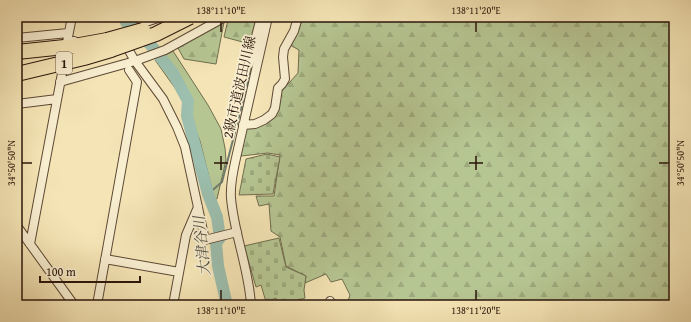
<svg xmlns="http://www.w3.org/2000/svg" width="691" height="322" viewBox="0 0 691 322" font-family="'Gentium Book Plus','Noto Serif JP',serif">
<defs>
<pattern id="forest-firs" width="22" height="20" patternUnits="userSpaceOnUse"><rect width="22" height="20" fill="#b6c693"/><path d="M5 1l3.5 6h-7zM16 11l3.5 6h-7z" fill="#9da97d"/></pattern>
<pattern id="cemetery-stones" width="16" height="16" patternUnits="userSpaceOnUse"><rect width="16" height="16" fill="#b6c693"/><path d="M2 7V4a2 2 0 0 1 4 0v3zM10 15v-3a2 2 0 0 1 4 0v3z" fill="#9da97d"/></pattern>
</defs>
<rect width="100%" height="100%" fill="#f5e5b6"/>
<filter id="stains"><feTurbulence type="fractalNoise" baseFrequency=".005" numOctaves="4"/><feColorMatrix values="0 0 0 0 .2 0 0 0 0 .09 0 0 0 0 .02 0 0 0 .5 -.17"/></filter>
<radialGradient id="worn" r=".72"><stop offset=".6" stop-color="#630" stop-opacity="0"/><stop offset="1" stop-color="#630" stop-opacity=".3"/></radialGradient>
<path fill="url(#forest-firs)" stroke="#706e4e" d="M233,17h26l-9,27 -26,-7 4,-17z
M303,17h371v288h-330l3,-1 3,-9 -8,-16 -11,3 -5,-8 -21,9 1,-7 -20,-10 -6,-29 -9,-6 -2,-27 -10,2 -3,-10h18l6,-41 -12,-2 -27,3v-10l3,-20 27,-8 9,-25 18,-20 1,-23 -9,-5 8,-13z
M224,22l-8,42 -32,-5 -6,-11z"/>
<path fill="url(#cemetery-stones)" stroke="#706e4e" d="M267,154l13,3 -7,37 -34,1 7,-36z
M279,238l7,29 20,9 -2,14 1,8 -21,7h-5l-3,-7 -10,4 -5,-17 -5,2 -12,-41z"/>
<path fill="#b6c693" stroke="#706e4e" d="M173,51l35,54 13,24 4,19 1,12 -9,39h-4l-2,-14 -11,-44 -13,-33 -12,-20 -20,-28z"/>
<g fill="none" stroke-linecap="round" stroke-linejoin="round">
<path stroke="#6e7b6d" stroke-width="2" d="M208,194l14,-12 31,-119"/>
<path stroke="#9cbfaf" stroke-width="12" d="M124,17l2,5 24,22 23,29 15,28 -1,15 21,78 9,23 3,21 -4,5 2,23 8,35v4"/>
<defs>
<path id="street" d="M72,17l-5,25 7,-1
M138,17l5,6 18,-6
M17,38l51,-5
M123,44l5,5 7,12 28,38 14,28 8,20 20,93 32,-8
M249,64l12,-47
M60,82l75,-21 30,-11 60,-33
M17,104l40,-5
M243,125l12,-1 9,-4 8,-6 3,-6 3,-20 4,-4 3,-5 -2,-22 1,-8 10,-18 4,-14
M17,226l57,79
M30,244l33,-176
M105,259l74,13
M330,301l2,4
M97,305l40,-223 -8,-12
M173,305l13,-70 12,-28
M251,305c-2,-36 -17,-71 -20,-107 -1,-13 2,-27 5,-40l32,-141"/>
<path id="highway" d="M17,52l57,-6 33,-6
M17,74l67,-16 27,-8"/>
</defs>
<use href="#street" stroke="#5d4935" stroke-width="10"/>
<use href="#highway" stroke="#2a150a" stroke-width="16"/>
<use href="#street" stroke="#f8eed0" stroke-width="8"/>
<use href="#highway" stroke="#f5e5b6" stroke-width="14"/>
<defs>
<path id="highway-bridge" d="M107,40l36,-10
M111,50l45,-16 34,-17"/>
</defs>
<use href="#highway-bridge" stroke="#2a150a" stroke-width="16" stroke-linecap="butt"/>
<use href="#highway-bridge" stroke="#f5e5b6" stroke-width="14"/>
</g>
<path fill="none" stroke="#2a150a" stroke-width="1.5" d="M221,22v10M476,22v10M221,156v14M476,156v14M22,163h10M214,163h14M469,163h14M659,163h10M221,290v10M476,290v10"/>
<g text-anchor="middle" stroke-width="3.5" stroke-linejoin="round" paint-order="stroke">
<rect fill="#f8eed0" stroke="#685645" stroke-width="1" x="56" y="52" width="16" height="22" rx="3"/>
<g font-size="13" font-weight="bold" fill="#2a150a">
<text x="64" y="68">1</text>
</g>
<g font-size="14" fill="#2a150a" stroke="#f8eed0">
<text transform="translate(239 87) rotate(-77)" y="5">2級市道波田川線</text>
</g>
<g font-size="15" font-style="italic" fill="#525044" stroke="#f8eed0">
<text transform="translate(202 246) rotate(-96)" y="5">大津谷川</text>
</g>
</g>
<rect width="691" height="322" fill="none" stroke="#f5e5b6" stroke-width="44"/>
<path d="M40 276v6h100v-6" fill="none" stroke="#2a150a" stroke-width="2"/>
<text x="46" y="276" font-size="12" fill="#2a150a" stroke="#f8eed0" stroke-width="3" paint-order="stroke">100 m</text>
<rect x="22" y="22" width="647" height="278" fill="none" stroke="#2a150a" stroke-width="1.5"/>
<g font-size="10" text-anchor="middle" fill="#2a150a">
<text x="221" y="14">138°11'10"E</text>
<text x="476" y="14">138°11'20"E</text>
<text transform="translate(11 163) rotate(-90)" y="4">34°50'50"N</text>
<text transform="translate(680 163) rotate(-90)" y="4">34°50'50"N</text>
<text x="221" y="314">138°11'10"E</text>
<text x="476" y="314">138°11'20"E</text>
</g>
<rect width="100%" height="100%" filter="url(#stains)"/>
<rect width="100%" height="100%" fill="url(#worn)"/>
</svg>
